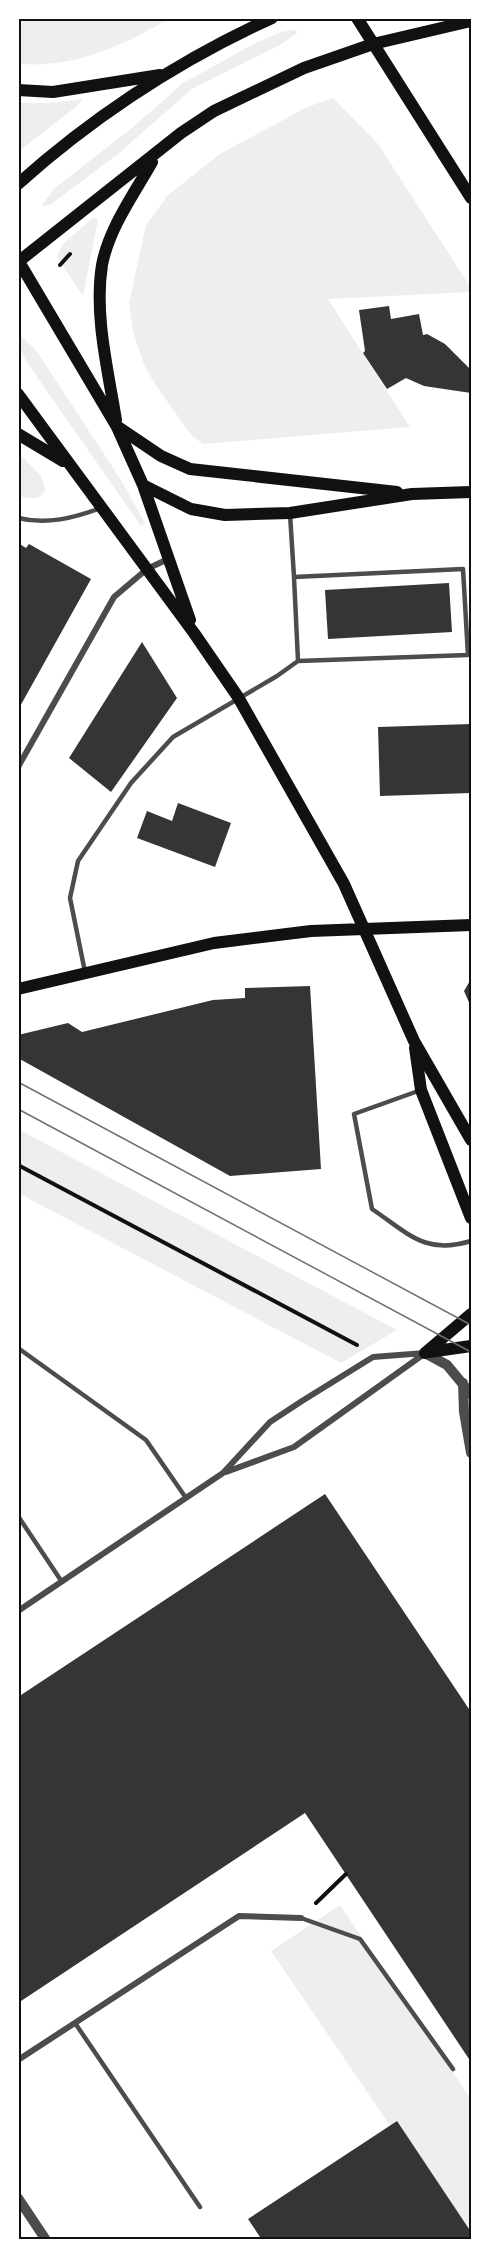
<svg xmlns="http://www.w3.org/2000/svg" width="489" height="2258" viewBox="0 0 489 2258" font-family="'Alegreya Sans',sans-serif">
<rect width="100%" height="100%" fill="#fff"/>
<path fill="#eee" d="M18,18h153c-51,28 -93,50 -153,46z
M296,30l1,3 -17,12 -87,43 -75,66 -68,51 -9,1 14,-18 78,-61 50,-44 69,-38 29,-13z
M333,98l45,46 93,144v4l-143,7 82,128 -207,17 -12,-9 -36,-51 -10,-17 -12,-35 -4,-29 17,-78 22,-30 52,-41 87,-47z
M83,99l-6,7 -59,46v-49h34z
M94,217l4,3 -15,76 -26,-39 6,-13z
M18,333l18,17 85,130 24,43 -4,3 -113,-162 -10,-18z
M18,452l23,24 4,14c-5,12 -17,8 -27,6z
M18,1129l379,201 -56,33 -323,-170z
M340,1905l131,194v141h-3l-197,-289z"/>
<path fill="#353535" d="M389,306l2,13 28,-5 4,21 4,-1 18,10 26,26v23l-47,-7 -18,-8 -19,11 -24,-36 2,-2 -6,-41z
M18,543l8,5 3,-4 62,35 -73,131z
M449,583l3,49 -124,7 -3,-49z
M142,642l35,56 -66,94 -42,-34z
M471,724v69l-91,3 -2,-69z
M178,803l53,20 -16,44 -78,-29 10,-27 25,10z
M471,979v28l-7,-16z
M310,986l11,183 -91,7 -212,-118v-23l50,-12 14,9 131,-32 32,-2v-10z
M325,1494l146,218v350l-166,-249 -287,190v-306z
M397,2121l74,111v8h-209l-14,-21z"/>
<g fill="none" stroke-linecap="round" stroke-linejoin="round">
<path stroke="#111" stroke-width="4" d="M60,265l10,-11
M18,1165l339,180
M316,1903l30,-29"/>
<path stroke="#4c4c4c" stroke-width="4.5" d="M290,514l4,63
M18,518c29,7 56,0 83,-10
M85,972l-15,-74 8,-37 53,-78 42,-46 104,-61 21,-15 170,-6 -5,-86 -169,8 4,84
M421,1090l-67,24 18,95c37,25 53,46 99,32
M18,1348l128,92 40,58
M18,1516l44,66
M301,1918l59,21 93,130
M75,2023l125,184"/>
<path stroke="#4c4c4c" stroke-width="6" d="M18,767l96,-170 33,-28 21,-10
M226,1472l68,-25 130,-93
M18,1611l205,-138 47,-51 32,-21 71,-44 52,-4
M18,2060l221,-144 62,2"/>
<path stroke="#4c4c4c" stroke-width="10" d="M425,1353l22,12 24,29
M463,1383l1,29 7,41
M18,2198l28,42"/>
<path stroke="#111" stroke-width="12" d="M357,18l114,180
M18,90l35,2 107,-17
M18,184c75,-67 162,-124 254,-166
M18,260l99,167 26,58 47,135
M18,262l163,-129 33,-22 90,-43 69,-24 98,-23
M18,394l176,239 44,64 106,187 70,157 57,99
M116,420c-8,-50 -22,-105 -14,-155 7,-37 32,-71 50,-103
M118,427l43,29 29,13 207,23
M18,434l45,27
M143,485l48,24 34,6 65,-2 122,-19 59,-2
M18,989l196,-46 97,-12 160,-6
M415,1048l6,42 50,128
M429,1352l42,-6
M425,1353l46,-39"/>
<path stroke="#707070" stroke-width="1.5" d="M18,1082l453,243
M18,1109l453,243"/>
</g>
<rect width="489" height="2258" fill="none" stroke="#ffffff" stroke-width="39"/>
<rect x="20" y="20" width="450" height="2218" fill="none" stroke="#111" stroke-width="2"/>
</svg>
